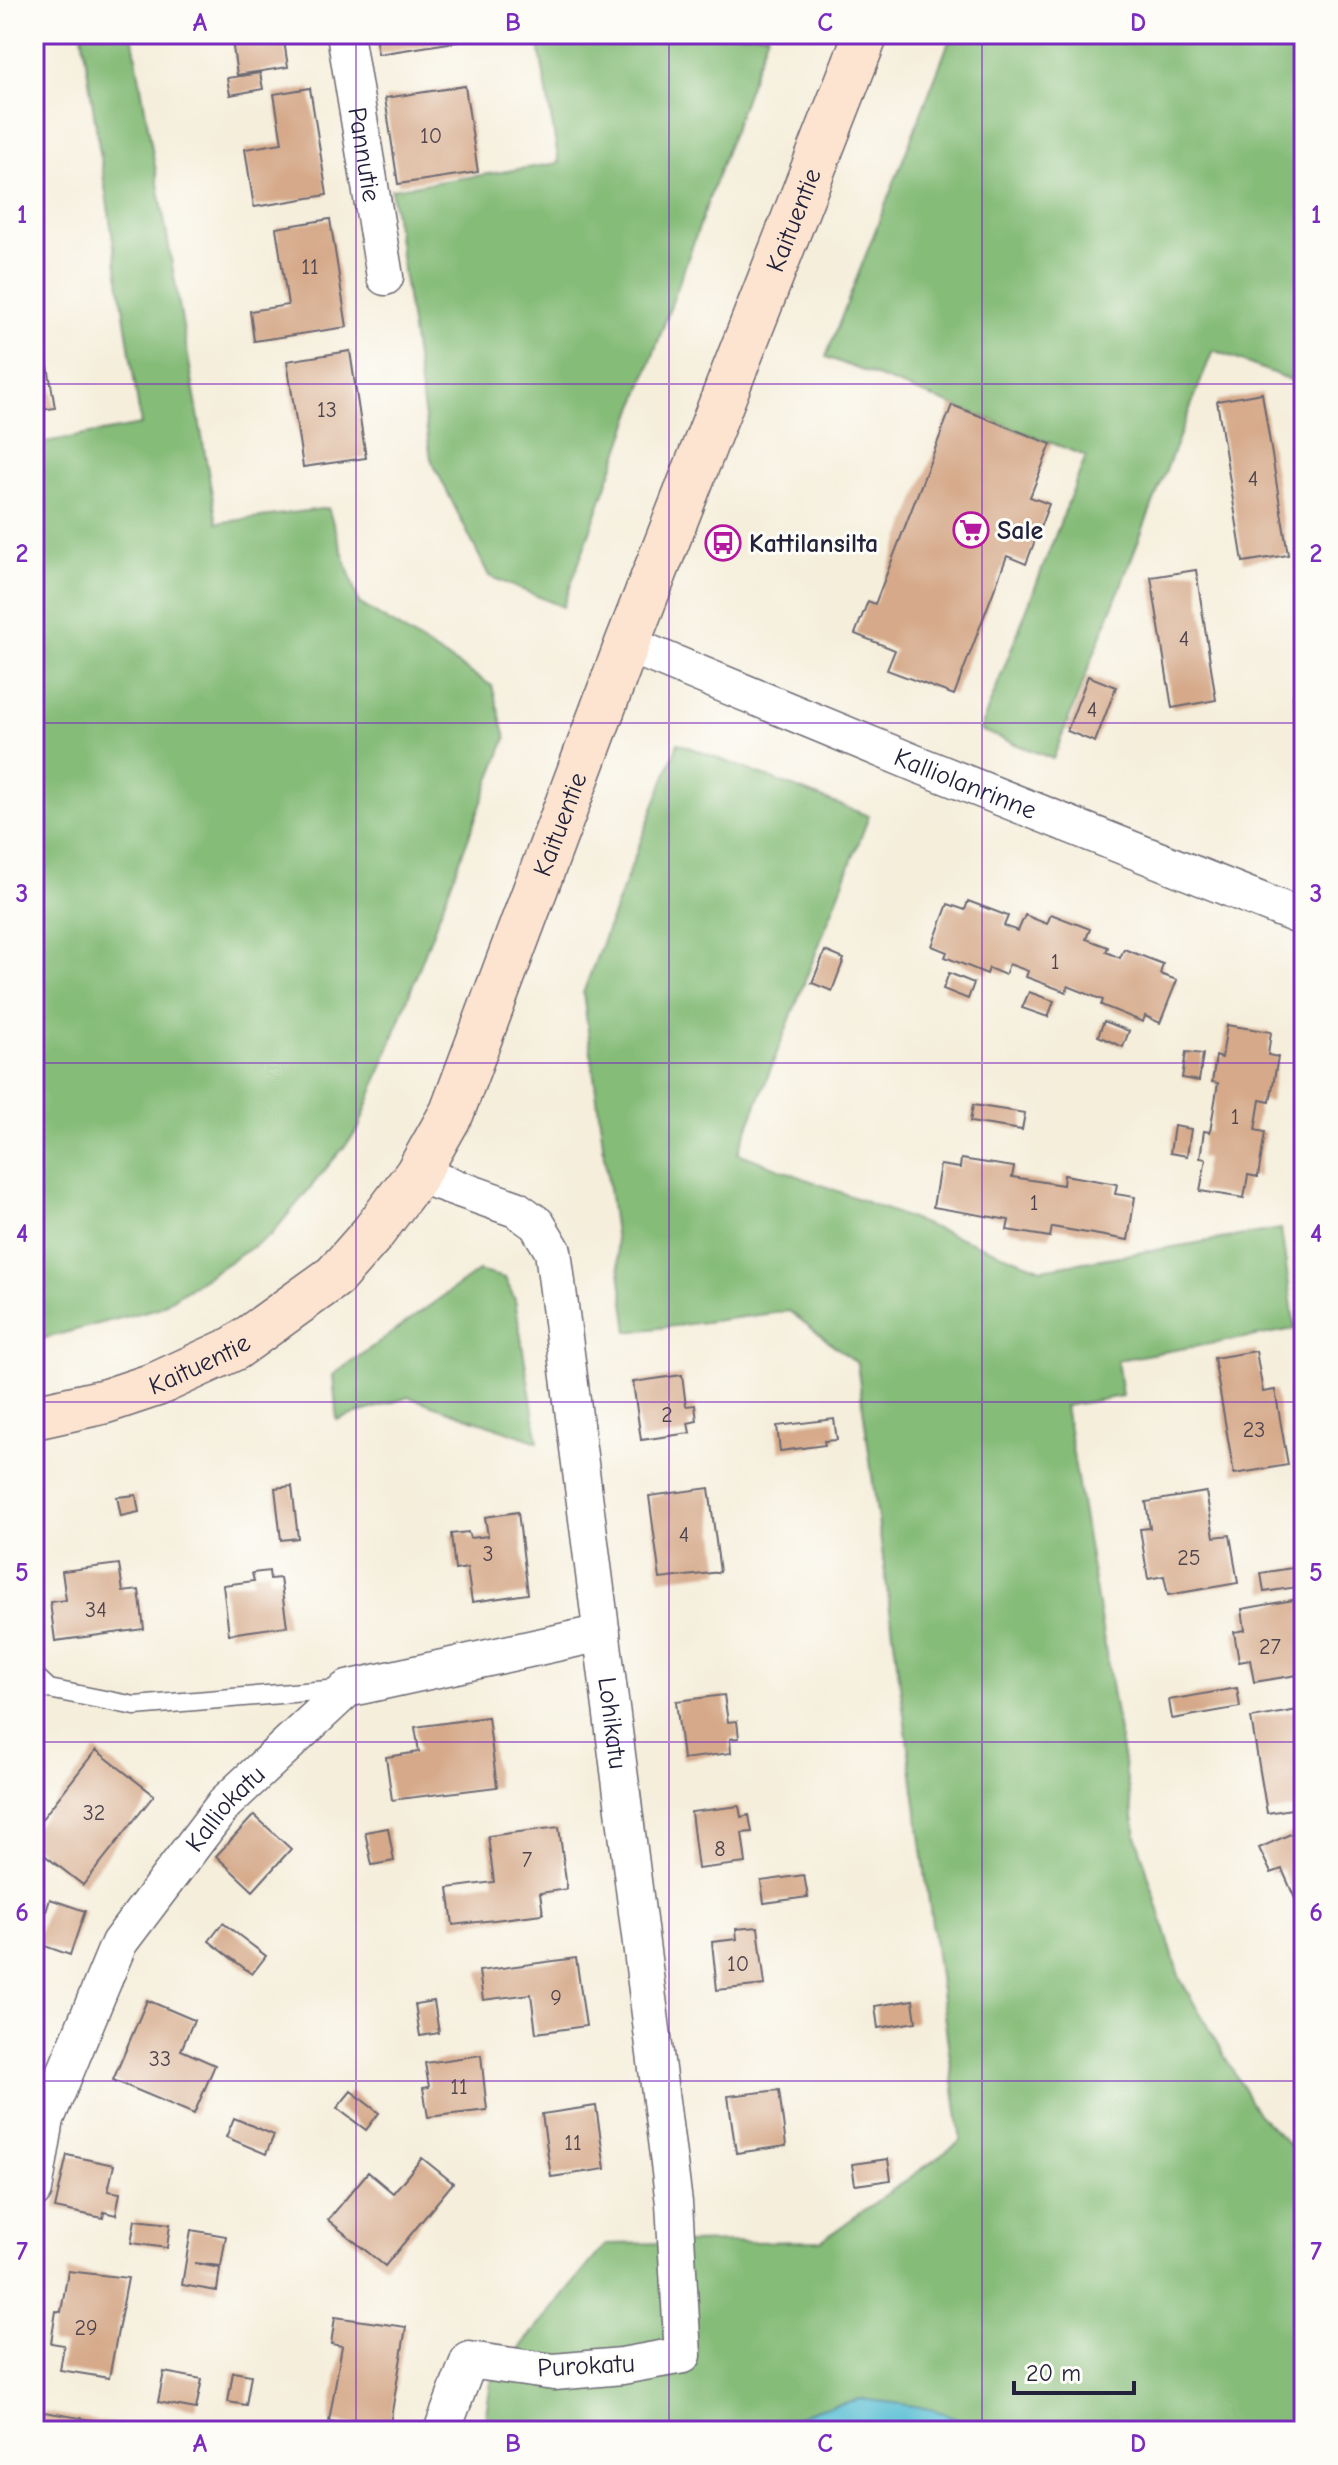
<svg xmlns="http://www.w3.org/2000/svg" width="1338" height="2465" viewBox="0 0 1338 2465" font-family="'Comic Neue',sans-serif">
<rect width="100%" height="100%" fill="#fdfcf7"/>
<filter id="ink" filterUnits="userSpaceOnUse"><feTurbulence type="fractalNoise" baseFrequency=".0125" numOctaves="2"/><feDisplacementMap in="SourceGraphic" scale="16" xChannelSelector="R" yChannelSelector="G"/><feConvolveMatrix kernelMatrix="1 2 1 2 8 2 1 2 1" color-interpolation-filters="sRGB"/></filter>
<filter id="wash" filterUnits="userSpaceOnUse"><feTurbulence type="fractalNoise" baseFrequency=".006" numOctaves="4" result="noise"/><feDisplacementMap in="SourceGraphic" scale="32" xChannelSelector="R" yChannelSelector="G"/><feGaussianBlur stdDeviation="1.8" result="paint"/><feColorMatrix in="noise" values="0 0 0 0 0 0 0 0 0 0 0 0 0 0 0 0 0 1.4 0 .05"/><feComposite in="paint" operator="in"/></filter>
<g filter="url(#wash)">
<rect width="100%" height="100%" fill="#f5eedb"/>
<path fill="#85bc78" stroke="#546f5a" stroke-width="2" d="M82,34h50l85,489 111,-15 31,95 133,83 14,52 -148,392 -87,105 -113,73 -124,33v-897l107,-19z
M537,34h231l-205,573 -74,-31 -58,-117 -40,-270 168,-26z
M952,34h352v351l-91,-35 -160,409 -73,-29 106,-274 -260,-99z
M678,743l191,73 -131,337 304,116 239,-40 14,100 -178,31 5,36 -57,10 71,429 44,144 78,135 46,45v272h-821l8,-48 115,-139 215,-3 140,-100 -104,-778 -68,-52 -161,21 -45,-339z
M478,1271l27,7 10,22 23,142 -129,-45 -72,23 -4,-45z"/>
<path fill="#56bed3" stroke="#3c7087" stroke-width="2" d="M861,2399c39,5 86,7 118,32h-218l56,-22z"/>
<g id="blocks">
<path fill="#d5a989" d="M231,34h52l5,33 -51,8z
M375,34h119v2l-116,18z
M260,73l3,16 -33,6 -3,-17z
M465,86l13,86 -80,12 -13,-86z
M310,88l17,107 -73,12 -9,-58 37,-6 -8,-49z
M330,219l17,108 -93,14 -4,-30 38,-6 -12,-77z
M34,282l21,126 -21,3z
M350,351l16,107 -63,9 -16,-106z
M1262,393l26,162 -45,7 -26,-161z
M952,405l99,39 -21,53 19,7 -23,60 -19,-8 -53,139 -67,-25 8,-20 -40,-16 13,-33 7,3z
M1196,570l20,130 -44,8 -21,-131z
M1088,676l28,11 -21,55 -28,-11z
M1304,695v57h-2l-9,-56z
M968,901l40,15 -4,10 14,5 7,-16 22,9 4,-10 39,15 -4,10 22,8 -2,5 14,6 4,-9 39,15 -3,10 17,6 -17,43 -15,-7 -2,6 -42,-17 2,-5 -35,-14 -2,6 -40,-15 2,-6 -19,-7 -4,11 -16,-7 -2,6 -42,-17 2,-5 -15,-6 16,-42 17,6z
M825,951l19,8 -12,32 -20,-8z
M949,973l25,10 -6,16 -25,-10z
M1029,992l25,9 -6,16 -26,-9z
M1104,1021l25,10 -6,16 -25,-11z
M1227,1025l44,7 -3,23 10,2 -8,45 -10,-2 -5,30 10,2 -7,45 -10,-2 -4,23 -44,-7 6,-32 -6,-1 4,-27 6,1 8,-49 -6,-1 4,-26 6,2z
M1186,1052l17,2 -4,27 -17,-3z
M973,1105l52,8 -3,17 -52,-8z
M1174,1126l17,3 -4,27 -17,-3z
M961,1159l53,8 -2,10 51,8 1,-10 53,9 -2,10 20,3 -7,43 -76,-13 -2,10 -43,-7 2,-10 -76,-13 7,-42 20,3z
M1256,1351l7,41 12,-2 13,75 -54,9 -20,-116z
M682,1375l4,31 9,-1 2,16 -9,2 2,10 -49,7 -8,-58z
M834,1419l3,21 -13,1 1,4 -45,6 -3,-25z
M292,1486l6,52 -17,2 -6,-52z
M709,1488l11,84 -60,7 -11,-83z
M1206,1492l8,45 16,-2 8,48 -70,12 -4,-19 -16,3 -8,-50 10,-1 -4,-26z
M136,1495l3,17 -18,4 -4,-19z
M518,1512l10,82 -56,8 -5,-34 -12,2 -4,-36 17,-2 2,6 18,-2 -3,-19z
M119,1564l4,28 16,-2 5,39 -89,12 -5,-39 16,-2 -4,-29z
M1304,1566v20l-40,6 -3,-19z
M269,1571l1,8 10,-1 7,48 -58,8 -6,-49 31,-4 -2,-8z
M1304,1598v76l-50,8 -4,-22 -11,2 -5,-30 11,-2 -3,-21z
M1237,1688l3,19 -68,12 -3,-19z
M724,1695l4,27 9,-1 2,17 -9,1 1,14 -48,6 -7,-58z
M1304,1709v18h-4l4,26v54l-37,6 -16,-95z
M488,1717l9,70 -105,13 -6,-43 33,-5 -4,-25z
M96,1750l58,45 -71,90 -49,-38v-18z
M739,1806l2,11 8,-2 3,17 -10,1 4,30 -48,6 -7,-57z
M254,1815l37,34 -38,42 -37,-35z
M559,1827l8,62 -27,4 3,21 -90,11 -5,-37 46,-6 -6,-46z
M388,1828l6,33 -22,4 -7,-33z
M1304,1828v91l-22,-50 -11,4 -12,-25z
M804,1875l4,22 -44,6 -3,-22z
M50,1899l35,12 -15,44 -34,-12z
M223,1923l43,33 -14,18 -43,-33z
M758,1927l7,58 -48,5 -5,-48 25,-3 -1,-10z
M576,1958l10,68 -50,7 -5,-39 -48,6 -4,-29z
M147,2000l47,20 -13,30 34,15 -21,49 -81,-34z
M913,2000l3,22 -38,6 -3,-22z
M434,2001l5,32 -19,3 -5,-32z
M481,2055l6,55 -59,7 -5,-29 6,-1 -4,-24z
M779,2090l7,56 -50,7 -8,-57z
M351,2091l28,22 -13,17 -29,-22z
M596,2106l9,63 -54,8 -9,-63z
M234,2118l40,17 -8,19 -40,-17z
M67,2155l47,10 -6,26 12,2 -4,22 -12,-3 -1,6 -48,-10z
M422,2158l31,25 -68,83 -57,-46 40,-48 25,21z
M888,2159l3,21 -36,5 -3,-21z
M135,2220l35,4 -3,24 -36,-5z
M191,2230l35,6 -5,30 -27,-3 26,5 -3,23 -35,-6z
M68,2271l60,7 -19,100 -49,-8 4,-25 -13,-2 5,-32 5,1z
M335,2317l71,10 -17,103 -60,-9 13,-75 -11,-2z
M164,2372l38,7 -6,30 -38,-7z
M233,2372l18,3 -5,30 -18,-3z
M44,2412l103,17v2h-106z"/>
</g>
</g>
<g filter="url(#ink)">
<use href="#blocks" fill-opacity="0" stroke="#6c6973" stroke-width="2"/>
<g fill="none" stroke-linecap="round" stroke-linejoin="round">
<defs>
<path id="lane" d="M34,1675l15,14 86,17 205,-17"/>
<g id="street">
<path id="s1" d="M345,34l40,243"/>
<path id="s2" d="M627,644l290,120 387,154"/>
<path id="s3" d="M417,1174l99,35 21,15 16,27 121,952 9,152 -61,11 -68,6 -85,-12 -27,71"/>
<path id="s4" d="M34,2190l12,-71 73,-176 106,-140 122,-114 255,-56"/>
</g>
<g id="secondary">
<path id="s5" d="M34,1417l72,-16 51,-17 78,-36 100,-72 37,-42 45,-60 35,-62 175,-468 239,-610"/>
</g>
</defs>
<use href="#lane" stroke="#6c6973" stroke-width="21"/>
<use href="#street" stroke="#6c6973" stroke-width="39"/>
<use href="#secondary" stroke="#6c6973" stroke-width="47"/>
<use href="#lane" stroke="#fff" stroke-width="18"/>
<use href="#street" stroke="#fff" stroke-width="36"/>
<use href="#secondary" stroke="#fde4d0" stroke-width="44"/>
</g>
</g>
<path fill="none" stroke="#7b2cbf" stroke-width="2" stroke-opacity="0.55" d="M356,34v2397M669,34v2397M982,34v2397M34,384h1270M34,723h1270M34,1063h1270M34,1402h1270M34,1742h1270M34,2081h1270"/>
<defs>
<symbol id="supermarket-ring" viewBox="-11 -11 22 22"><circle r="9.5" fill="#fdfcf7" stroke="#b5179e" stroke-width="1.5"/><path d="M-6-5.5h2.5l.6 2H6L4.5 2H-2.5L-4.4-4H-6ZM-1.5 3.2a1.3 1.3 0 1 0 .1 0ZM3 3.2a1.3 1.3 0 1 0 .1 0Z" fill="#b5179e"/></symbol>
<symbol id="bus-ring" viewBox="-11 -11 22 22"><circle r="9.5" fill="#fdfcf7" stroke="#b5179e" stroke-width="1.5"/><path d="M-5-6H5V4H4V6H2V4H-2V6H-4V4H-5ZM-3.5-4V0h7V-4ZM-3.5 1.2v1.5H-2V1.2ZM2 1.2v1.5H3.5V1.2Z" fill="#b5179e"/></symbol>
</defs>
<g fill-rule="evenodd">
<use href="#supermarket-ring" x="951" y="510" width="40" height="40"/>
<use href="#bus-ring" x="703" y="523" width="40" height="40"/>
</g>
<g text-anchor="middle" stroke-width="6" stroke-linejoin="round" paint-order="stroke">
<g font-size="22" fill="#4f444e">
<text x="431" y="143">10</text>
<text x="310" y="274">11</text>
<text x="327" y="417">13</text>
<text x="1253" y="486">4</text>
<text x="1184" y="646">4</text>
<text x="1092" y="717">4</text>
<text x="1055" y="969">1</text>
<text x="1235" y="1124">1</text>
<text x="1034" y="1210">1</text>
<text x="667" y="1422">2</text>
<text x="1254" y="1437">23</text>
<text x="684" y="1542">4</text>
<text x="488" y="1561">3</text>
<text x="1189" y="1565">25</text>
<text x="96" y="1617">34</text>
<text x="1270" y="1654">27</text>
<text x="94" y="1820">32</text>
<text x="720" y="1856">8</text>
<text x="527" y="1867">7</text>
<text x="738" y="1971">10</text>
<text x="556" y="2005">9</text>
<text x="160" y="2066">33</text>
<text x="459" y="2094">11</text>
<text x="573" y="2150">11</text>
<text x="86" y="2335">29</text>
</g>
<g font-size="26" fill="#22223b" stroke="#fdfcf7">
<text dy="9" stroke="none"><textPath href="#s1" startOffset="122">Pannutie</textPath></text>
<text dy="9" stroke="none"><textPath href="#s5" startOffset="1494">Kaituentie</textPath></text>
<text dy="9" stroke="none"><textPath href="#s2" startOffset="366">Kalliolanrinne</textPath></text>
<text dy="9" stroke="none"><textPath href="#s5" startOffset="846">Kaituentie</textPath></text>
<text dy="9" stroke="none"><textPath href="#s5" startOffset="174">Kaituentie</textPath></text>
<text dy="9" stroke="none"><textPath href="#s3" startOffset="638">Lohikatu</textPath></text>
<text dy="9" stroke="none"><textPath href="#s4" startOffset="434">Kalliokatu</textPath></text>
<text transform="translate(586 2365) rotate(-3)" y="9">Purokatu</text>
</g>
<g font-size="26" font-weight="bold" fill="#22223b" stroke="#fdfcf7" text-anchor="start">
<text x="997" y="539">Sale</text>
<text x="749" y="552">Kattilansilta</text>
</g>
</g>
<rect width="1338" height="2465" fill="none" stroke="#fdfcf7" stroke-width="88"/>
<path d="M1014 2381v12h120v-12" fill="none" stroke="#22223b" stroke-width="4"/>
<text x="1026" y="2381" font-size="24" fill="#22223b" stroke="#fdfcf7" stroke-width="6" paint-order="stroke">20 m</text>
<rect x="44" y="44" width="1250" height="2377" fill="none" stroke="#7b2cbf" stroke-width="3"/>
<g font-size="26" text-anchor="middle" font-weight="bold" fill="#7b2cbf">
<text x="200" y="31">A</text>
<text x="513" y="31">B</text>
<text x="825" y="31">C</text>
<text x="1138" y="31">D</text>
<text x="22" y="223">1</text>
<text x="1316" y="223">1</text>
<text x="22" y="562">2</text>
<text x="1316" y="562">2</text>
<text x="22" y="902">3</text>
<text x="1316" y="902">3</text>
<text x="22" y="1242">4</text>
<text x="1316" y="1242">4</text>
<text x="22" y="1581">5</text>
<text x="1316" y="1581">5</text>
<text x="22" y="1921">6</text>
<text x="1316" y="1921">6</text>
<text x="22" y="2260">7</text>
<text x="1316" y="2260">7</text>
<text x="200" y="2452">A</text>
<text x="513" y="2452">B</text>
<text x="825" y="2452">C</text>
<text x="1138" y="2452">D</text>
</g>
</svg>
